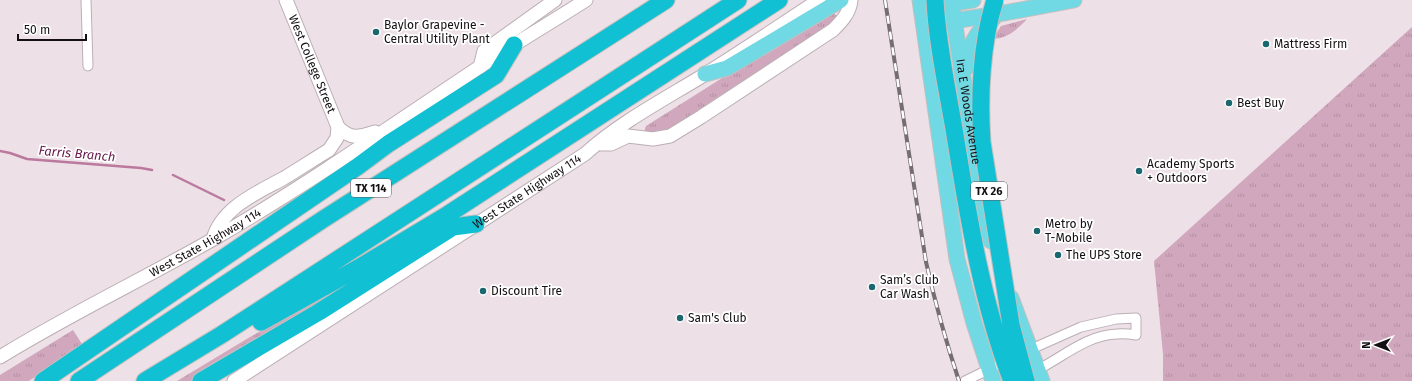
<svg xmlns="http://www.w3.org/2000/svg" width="1412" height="381" viewBox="0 0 1412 381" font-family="'Fira Sans',sans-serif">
<defs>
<pattern id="grass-tufts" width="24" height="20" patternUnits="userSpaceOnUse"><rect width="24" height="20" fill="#d1a7bd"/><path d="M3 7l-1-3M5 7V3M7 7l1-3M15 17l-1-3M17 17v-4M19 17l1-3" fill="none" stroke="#b38fa1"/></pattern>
</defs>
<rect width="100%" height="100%" fill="#ede0e6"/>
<path fill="url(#grass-tufts)" d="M833,11l3,5 -7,9 -158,103 -14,6 -13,-2 2,-6 92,-58z
M1027,19c-7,8 -22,22 -34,19l8,-12z
M1412,27v354h-249v-27l-9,-93z
M363,274l-110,71 -62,36h-14l73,-44z
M73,330l9,14 -53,37h-29v-6z"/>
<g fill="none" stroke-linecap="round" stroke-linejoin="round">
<path stroke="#ba799d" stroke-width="2.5" d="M0,151l10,2 17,6 114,9 11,2
M173,175l51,25"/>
<defs>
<path id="street" d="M86,0l2,66
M1027,351l54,-24 35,-8 20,-1v17c-6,-1 -12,-2 -19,-1 -31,1 -55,24 -82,37
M965,381l43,-21"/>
<g id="secondary">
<path id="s1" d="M286,0l52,127c13,13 21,10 37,5"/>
<path d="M480,67l4,-16 71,-51"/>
<path d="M601,144h10l17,-8 25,3 17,-3 31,-19 132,-87c8,-8 17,-17 18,-30"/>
<path d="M213,239c9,-32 44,-46 71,-61 15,-9 30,-19 45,-28l8,-12 1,-11"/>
<path id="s2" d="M0,357c73,-45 150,-81 224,-124 87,-51 170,-109 254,-165 36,-24 72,-45 108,-68"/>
<path id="s3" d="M234,381l351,-227c33,-30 76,-53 114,-76 41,-25 80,-52 120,-78"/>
</g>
<g id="primary">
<path d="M920,0l37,259 17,64 19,58"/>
<path id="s4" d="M951,0l33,214 7,27"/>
<path d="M942,5l31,-5"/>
<path d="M945,22l54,-8 75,-14"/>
<path d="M966,68c4,-23 8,-35 27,-49"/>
<path d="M705,74l22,-6 114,-68"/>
<path d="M1011,298l31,83"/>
</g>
<path id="highway" d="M261,322l99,-55 87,-52 332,-215
M43,381l314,-214 31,-23 108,-69 18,-30
M79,381l243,-161 344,-220
M145,381l76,-46 517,-335
M201,381l118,-69 134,-85 23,-3"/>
</defs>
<use href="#street" stroke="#bbafb5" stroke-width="11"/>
<use href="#secondary" stroke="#bbafb5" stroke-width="15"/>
<use href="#primary" stroke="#c2c1c1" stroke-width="17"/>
<use href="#highway" stroke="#c2c1c1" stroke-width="19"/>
<use href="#street" stroke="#fff" stroke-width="9"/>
<use href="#secondary" stroke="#fff" stroke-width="13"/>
<use href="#primary" stroke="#70d9e4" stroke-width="15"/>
<use href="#highway" stroke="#11c0d2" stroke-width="17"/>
<defs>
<path id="rail" d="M885,0l41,262c9,40 20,80 33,119"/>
</defs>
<use href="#rail" stroke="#766d72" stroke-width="4"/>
<use href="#rail" stroke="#fff" stroke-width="2.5" stroke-dasharray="8" stroke-linecap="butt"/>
<defs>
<path id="highway-bridge" d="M935,0c2,42 12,88 19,129 14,85 27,171 58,252
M995,0c-14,43 -16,98 -13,142l29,183 15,56"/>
</defs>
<use href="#highway-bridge" stroke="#c2c1c1" stroke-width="19" stroke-linecap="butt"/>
<use href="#highway-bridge" stroke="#11c0d2" stroke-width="17"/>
</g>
<g fill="#1b6770" stroke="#fff" stroke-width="1.5">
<circle cx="376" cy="32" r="4"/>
<circle cx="1266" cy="44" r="4"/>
<circle cx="1229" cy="103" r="4"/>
<circle cx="1139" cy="171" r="4"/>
<circle cx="1037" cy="231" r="4"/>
<circle cx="1058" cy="255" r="4"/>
<circle cx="872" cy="287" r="4"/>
<circle cx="483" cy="291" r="4"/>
<circle cx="680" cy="318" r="4"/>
</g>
<g text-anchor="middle" stroke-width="3.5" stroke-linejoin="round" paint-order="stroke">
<g fill="#fff" stroke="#5a5759" stroke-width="1">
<rect x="351" y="179" width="40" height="18" rx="3"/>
<rect x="971" y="182" width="36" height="18" rx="3"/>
</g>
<g font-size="11" font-weight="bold" fill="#140f12">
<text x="371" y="192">TX 114</text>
<text x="989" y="195">TX 26</text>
</g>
<g font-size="12" fill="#140f12" stroke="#fff" text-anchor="start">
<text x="384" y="29">Baylor Grapevine -<tspan x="384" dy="14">Central Utility Plant</tspan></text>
<text x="1274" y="48">Mattress Firm</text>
<text x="1237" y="107">Best Buy</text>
<text x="1147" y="168">Academy Sports<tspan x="1147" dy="14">+ Outdoors</tspan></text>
<text x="1045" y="228">Metro by<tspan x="1045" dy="14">T-Mobile</tspan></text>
<text x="1066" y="259">The UPS Store</text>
<text x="880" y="284">Sam’s Club<tspan x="880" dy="14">Car Wash</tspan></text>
<text x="491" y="295">Discount Tire</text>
<text x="688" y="322">Sam's Club</text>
</g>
<g font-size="12" fill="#140f12" stroke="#fff">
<text dy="4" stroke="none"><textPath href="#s1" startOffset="69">West College Street</textPath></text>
<text dy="4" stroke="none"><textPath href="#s4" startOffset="113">Ira E Woods Avenue</textPath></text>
<text dy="4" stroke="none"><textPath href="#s3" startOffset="349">West State Highway 114</textPath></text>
<text dy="4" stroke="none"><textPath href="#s2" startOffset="235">West State Highway 114</textPath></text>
</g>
<g font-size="13" font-style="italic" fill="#651749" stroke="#fff">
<text transform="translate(77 153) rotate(5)" y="5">Farris Branch</text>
</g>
</g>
<g transform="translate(1376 345) rotate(270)" stroke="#ffffff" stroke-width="3" paint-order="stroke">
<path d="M0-3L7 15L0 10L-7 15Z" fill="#140f12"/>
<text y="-6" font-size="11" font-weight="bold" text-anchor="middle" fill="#140f12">N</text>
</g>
<path d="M18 34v6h68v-6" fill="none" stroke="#140f12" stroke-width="2"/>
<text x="24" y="34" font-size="12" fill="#140f12" stroke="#ffffff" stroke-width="3" paint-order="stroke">50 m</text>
</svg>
